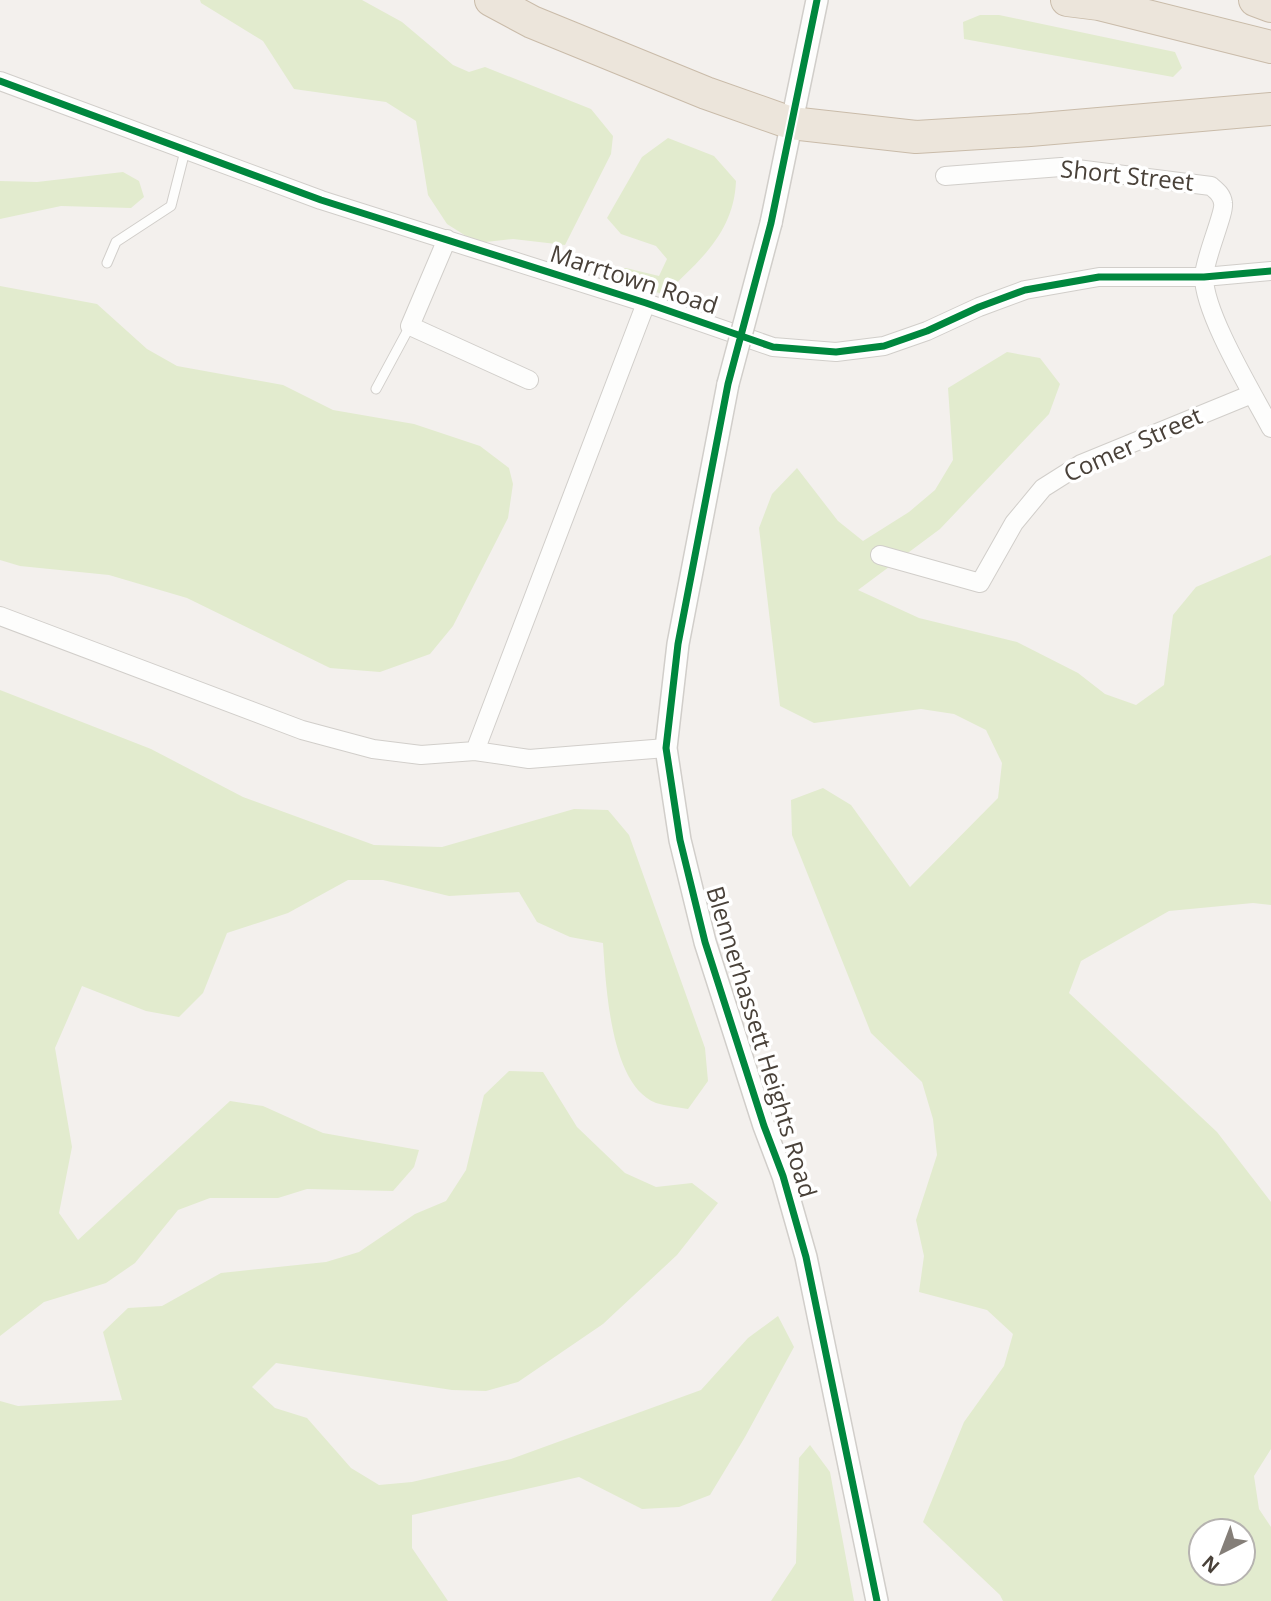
<svg xmlns="http://www.w3.org/2000/svg" width="1271" height="1601" viewBox="0 0 1271 1601" font-family="'Open Sans',sans-serif">
<rect width="100%" height="100%" fill="#f3f0ed"/>
<path fill="#e2ebce" fill-rule="evenodd" d="M200,0h162l40,22 51,43 16,7 16,-5 106,42 22,27 -2,18 -46,91 -52,-6 -36,4 -30,-19 -19,-29 -12,-74 -30,-19 -92,-13 -31,-48 -62,-38z
M980,15h19l176,37 7,16 -9,9 -209,-38 -1,-17z
M668,138l46,18 22,25c-2,52 -37,80 -71,113l-41,-8 -14,-13 16,-5 33,8 8,-17 -11,-13 -35,-12 -14,-16 35,-61z
M123,172l16,9 5,16 -13,11 -70,-2 -61,13v-38l37,1z
M0,286l97,18 50,45 30,17 106,19 50,25 81,14 66,22 29,22 4,16 -5,34 -55,108 -23,28 -50,18 -50,-4 -143,-70 -78,-23 -89,-9 -20,-6z
M1007,352l33,6 20,26 -11,30 -109,115 -82,61 61,28 98,24 61,31 27,21 31,11 28,-20 9,-70 23,-28 75,-32v350l-18,-2 -84,8 -88,50 -12,32 148,139 54,70v247l-17,27 5,33 12,18v74h-268l-3,-6 -77,-73 41,-100 40,-56 9,-32 -26,-24 -68,-18 5,-36 -8,-36 21,-65 -4,-36 -11,-37 -51,-49 -79,-198 -1,-35 32,-12 28,17 59,82 88,-89 4,-35 -16,-33 -32,-16 -33,-5 -107,14 -34,-17 -21,-178 13,-34 25,-26 41,53 25,20 46,-29 26,-22 18,-30 -5,-72zM1201,1531h42v42h-42z
M0,690l151,59 92,48 131,48 68,2 132,-38 34,1 21,25 76,213 3,33 -20,28c-10,-2 -22,-3 -32,-6 -46,-18 -50,-118 -53,-160l-33,-6 -33,-15 -18,-30 -70,4 -66,-16h-35l-60,33 -61,20 -24,60 -24,24 -33,-6 -64,-25 -27,62 17,99 -13,66 19,27 152,-139 33,5 60,27 96,17 -5,17 -21,24 -86,-2 -29,9h-68l-32,12 -43,53 -29,20 -62,19 -44,34z
M509,1071l34,1 34,55 48,46 31,14 36,-4 26,20 -41,52 -74,69 -85,58 -32,9 -34,-1 -176,-27 -24,24 23,21 32,10 44,50 28,17 33,-3 99,-23 190,-69 47,-52 30,-22 16,31 -49,90 -35,58 -31,12 -37,2 -63,-32 -167,38v33l36,53h-448v-200l18,5 104,-6 -19,-68 25,-24 34,-2 59,-33 105,-11 33,-10 56,-38 31,-13 20,-31 18,-75z
M810,1445l20,27 24,129h-83l25,-38 3,-105z"/>
<g fill="none" stroke-linecap="round" stroke-linejoin="round">
<defs>
<path id="service" d="M107,263l9,-21 55,-36 14,-55
M376,389l34,-63"/>
<path id="minor" d="M0,81l321,119 325,103 127,44 63,5 48,-6 43,-15 52,-24 46,-17 74,-13h105l67,-6
M945,176l116,-9 150,19c6,5 11,9 12,17 2,10 -18,54 -19,73 -1,36 49,118 67,152
M447,239l-37,87 119,54
M880,555l100,28 34,-60 29,-35 38,-24 171,-70
M0,616l302,114 71,19 48,6 54,-4 54,8 137,-11
M475,751l171,-448"/>
<path id="tertiary" d="M771,223l46,-223
M728,384l-50,260 -12,104 14,92 25,102 59,184 19,50 23,81 71,344"/>
<path id="motorway" d="M491,0l41,22 174,71 85,30 125,14 114,-7 241,-21
M1067,0l32,4 172,43
M1255,0l16,6"/>
</defs>
<use href="#service" stroke="#d1ceca" stroke-width="11"/>
<use href="#minor" stroke="#d1ceca" stroke-width="20"/>
<use href="#tertiary" stroke="#d1ceca" stroke-width="24"/>
<use href="#motorway" stroke="#c9bba9" stroke-width="34"/>
<use href="#service" stroke="#fdfdfc" stroke-width="9"/>
<use href="#minor" stroke="#fdfdfc" stroke-width="18"/>
<use href="#tertiary" stroke="#fdfdfc" stroke-width="21"/>
<use href="#motorway" stroke="#ece5db" stroke-width="32"/>
<defs>
<path id="tertiary-bridge" d="M728,384l43,-161"/>
</defs>
<use href="#tertiary-bridge" stroke="#d1ceca" stroke-width="24" stroke-linecap="butt"/>
<use href="#tertiary-bridge" stroke="#fdfdfc" stroke-width="21"/>
<defs>
<path id="cycleway" d="M817,0l-46,223 -43,161 -50,260 -12,104 14,92 25,102 59,184 19,50 23,81 71,344
M0,81l321,119 325,103 127,44 63,5 48,-6 43,-15 52,-24 46,-17 74,-13h105l67,-6"/>
</defs>
<use href="#cycleway" stroke="#fff" stroke-width="11"/>
<use href="#cycleway" stroke="#00873e" stroke-width="7"/>
</g>
<g text-anchor="middle" stroke-width="7" stroke-linejoin="round" paint-order="stroke">
<g font-size="24" fill="#494139" stroke="#fff">
<text transform="translate(1127 176) rotate(6)" y="8">Short Street</text>
<text transform="translate(634 280) rotate(18)" y="8">Marrtown Road</text>
<text transform="translate(1133 445) rotate(-24)" y="8">Comer Street</text>
<text transform="translate(761 1042) rotate(73)" y="8">Blennerhassett Heights Road</text>
</g>
</g>
<g transform="translate(1222 1552) rotate(222)"><circle r="33" fill="#ffffff" stroke="#b6b3b0" stroke-width="2"/>
<path d="M0-5L12 26L0 18L-12 26Z" fill="#847e78"/>
<text y="-10" font-size="19" font-weight="bold" text-anchor="middle" fill="#494139">N</text>
</g>
</svg>
